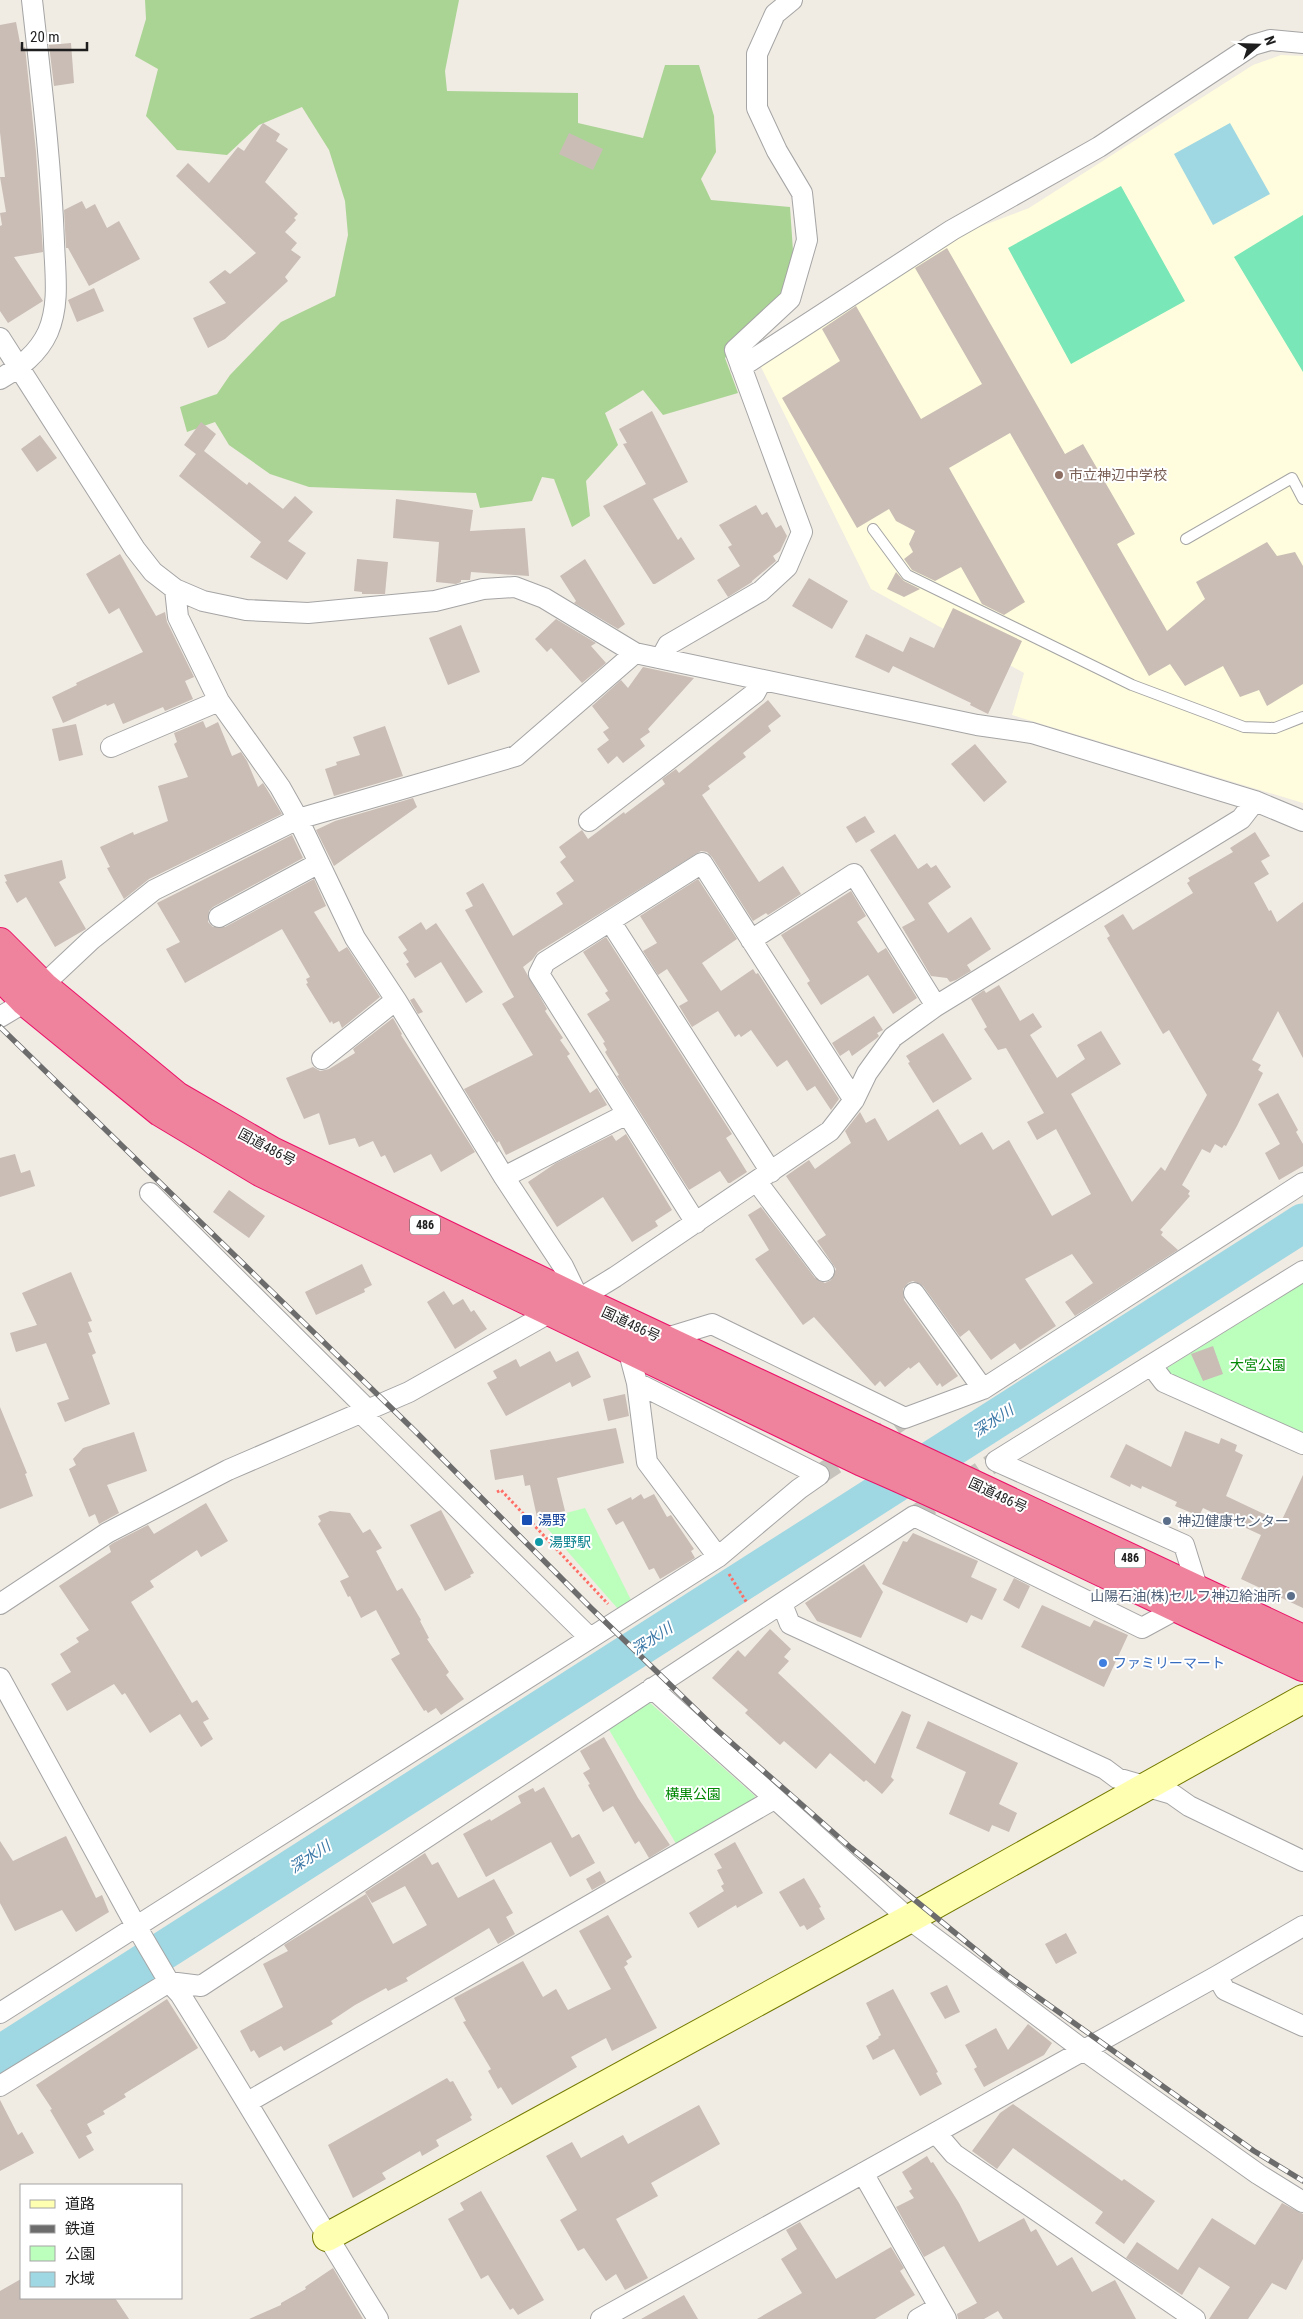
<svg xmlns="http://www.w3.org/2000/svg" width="1303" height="2319" viewBox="0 0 1303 2319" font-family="'Roboto Condensed','Noto Sans JP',sans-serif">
<rect width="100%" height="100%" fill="#f0ebe3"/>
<path fill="#fffddd" d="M1281,55l22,1v747l-291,-88 12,-42 -153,-84 -113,-228 205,-128 66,-25 224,-143z"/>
<path fill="#aad494" d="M145,0h314l-14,71 2,20 131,2v30l65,15 22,-73h34l15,51 2,36 -15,27 10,21 79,7 3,44 -10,45 -58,62 13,35 -75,22 -20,-25 -38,23 13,32 -32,36 4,35 -18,11 -18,-48 -12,-2 -10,24 -52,7 -4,-15 -167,-6 -39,-13 -41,-29 -14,-23 -28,10 -7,-25 37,-13 13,-19 51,-53 54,-26 13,-61 -3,-34 -16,-51 -27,-43 -43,18 -32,30 -50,-5 -31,-34 12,-47 -23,-13 11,-37z"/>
<path fill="#bcffbd" d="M1303,1283v151l-132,-57 -4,-9z
M585,1508l46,92 -13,9 -78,-89z
M648,1701l107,95 -4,13 -73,38 -70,-119z"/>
<path fill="#79e7b7" d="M1121,186l64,115 -114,63 -63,-116z
M1303,215v157l-69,-115z"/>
<path fill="#9fd7e2" d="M1230,123l40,71 -57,31 -39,-71z"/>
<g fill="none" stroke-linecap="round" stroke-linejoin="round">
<path stroke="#9fd7e2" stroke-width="39" d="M0,2055l1303,-832"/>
</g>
<path fill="#c9bdb6" d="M16,22l5,26 4,-1 11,105 7,100 -29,5 29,44 -35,22 -8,-12v-85l2,-1 -2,-12 6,-1 -6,-35h5l-5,-45v-107z
M71,43l3,40 -20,3 -5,-41z
M263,123l17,11 -4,7 12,8 -23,33 33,32 -4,4 2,2 -11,12 12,11 -6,7 10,7 -16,20 3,4 -63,58 -17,9 -15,-30 33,-15 -17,-21 16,-12 5,4 26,-21 -80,-77 12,-13 21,20 29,-36 6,4z
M569,133l34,16 -10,21 -34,-16z
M82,201l4,8 9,-5 12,24 12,-7 21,38 -51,27 -21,-38h-2l-2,-38z
M947,248l118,206 18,-10 52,90 -18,10 50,87 38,-32 -9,-17 71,-40 10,14 18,-4 8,14v118l-36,22 -8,-16 -19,7 -17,-31 -38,20 -15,-22 -21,12 -139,-243 -61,35 76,134 -21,13 -22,-11 -21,-37 -26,14 -23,-11 -8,-11 9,-7 -4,-8 6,-13 -19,-10 -7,-12 -32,19 -75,-130 58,-37 -18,-32 34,-23 65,113 61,-35 -67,-116z
M94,288l10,23 -27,11 -9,-22z
M652,411l36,71 -35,17 25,41 3,-3 14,22 -40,25h-2l-50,-78 43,-22 -23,-40 4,-1 -8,-14z
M201,422l15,12 -12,17 43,34 2,-3 34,27 12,-13 18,16 -25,29 18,12 -19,27 -37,-23 11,-15 -82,-66 17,-22 -12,-9z
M40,435l17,23 -20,14 -16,-23z
M396,499l77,11 -3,21 55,-3 4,48 -58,-4 -1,8h-9v2l-5,2 -20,-2 3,-40 -46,-4z
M756,505l6,10 5,-3 9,16 5,-3 6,11 -7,15 -7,5 3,5 -24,20v1l-24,15 -11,-17 23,-14 -12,-19 4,-2 -13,-20z
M120,554l36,62 9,-4 2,10 27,55 -9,4 8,18 -28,12 -2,-4 -40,17 -9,-21 -7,3 -1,-2 -43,19 -11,-26 25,-12 -1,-2 67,-31 -24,-44 -10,6 -23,-40z
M357,559l31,3 -3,32h-23v-2l-8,-1z
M585,559l40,65 -7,5 -44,-26 2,-2 -16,-25z
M896,572l8,9 16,8 -16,8 -17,-8z
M809,578l39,23 -16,28 -40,-23z
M953,608l69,33 -34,73 -18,-9 1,-2 -78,-37 -4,7 -34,-16 11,-23 37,18 7,-15 24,11z
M556,619l40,24 -5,3 15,17 -24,20 -31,-35 -4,4 -12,-13z
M461,625l19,47 -32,13 -19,-47z
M643,667l51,11 -46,51 2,3 -10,7 5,7 -22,17 -6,-7 -9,8 -11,-15 12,-9 -6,-8 6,-4 -17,-22 29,-26 7,8z
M768,700l13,16 -13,10 3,5 -28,22 3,4 -38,29 2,3 -8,6 57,87 24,-16 18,28 -33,21 -2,-2 -13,8 -41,-64 -5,-5 -6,-1 -163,101 -6,8 -9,7 24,42 -2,2 18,27 -3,2 10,14 -3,2 23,37 7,-5 10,17 -101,50 -7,-14 -2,2 -33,-54 69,-34 -31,-51 12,-7 -49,-87 8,-4 -7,-13 17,-10 30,53 50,-32 -7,-11 18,-12 -14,-19 6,-5 -7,-10 23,-17 6,9 36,-27 1,2 40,-30 -3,-5 14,-10 3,4z
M203,721l3,7 12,-6 14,34 9,-4 6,9 11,26 5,-4 19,31 -133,65 -25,20 -17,-31 3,-1 -10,-20 33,-15 1,3 34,-14 -10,-35 30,-9 -14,-33 3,-2 -3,-9z
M76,724l7,31 -24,6 -7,-32z
M385,726l18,50 -69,20 -9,-27 12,-4 -1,-3 24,-7 -7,-18z
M975,744l32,38 -23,20 -33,-38z
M413,798l4,9 -83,59 -18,-36 19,-9z
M865,816l10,16 -19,11 -10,-16z
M1255,832l15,24 -9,5 8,13 -15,9 15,28 2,-1 6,12 26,-20v156l-25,-47 -26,49 9,5 -3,5 5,3 -26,53 -11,20 -2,-1 -2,3 -7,-4 -5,9 -8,-4 -20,36 8,6 -2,3 2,2 -30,34 3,2 -2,3 17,15 -103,66 -10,-14 28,-19 -21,-29 -47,25 31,47 -36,24 -5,-7 -24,17 -22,-30 -9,7 -37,-51 -10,-5 -5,2 -5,6 1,11 54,76 -16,11 -2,-4 -3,3 -18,-24 -9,7 -1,-2 -24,20 -5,-6 -5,5 -61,-69 -11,8 -48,-66 14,-9 -21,-35 13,-8 54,71 10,5 6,-3 5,-11 -19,-28 9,-6 -40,-59 23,-16 6,9 36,-26 -6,-12 15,-19 6,11 9,-5 13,23 50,-32 22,36 22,-13 11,18 16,-10 43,76 39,-22 -35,-65 -19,11 -10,-18 17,-9 -38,-65 -8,2 -14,-21 3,-2 -16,-28 13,-9 2,3 13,-8 21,36 13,-8 9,14 -12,8 27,43 28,-19 -8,-14 24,-14 20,33 -50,30 61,108 29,-35 4,4 42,-76 -38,-65 -6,4 -56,-96 3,-2 -6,-10 19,-12 10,16 60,-37 -6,-10 3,-2 -2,-3 45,-26 -3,-4z
M895,834l23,35 9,-6 4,5 5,-3 15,22 -23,16 20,30 23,-16 20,32 -24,16 4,6 -15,9 -6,2 -3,-4 -16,-2 -29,-49 13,-7 -45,-70z
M292,835l11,23 -90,49 -4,4 -1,11 5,5h12l89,-48 12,27 -12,6 25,40 8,-5 33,50 -38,31 -3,-7 -6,3 -1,-3 -2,2 -24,-39 2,-1 -2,-4 4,-2 -28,-48 -97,54 -19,-34 14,-7 -23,-39z
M62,860l4,18 -7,4 27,47 -31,18 -29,-50 -9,6 -12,-21 2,-1 -3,-6z
M698,879l39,60 -35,24 19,28 32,-22 3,5 2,-1 81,126 -8,11 -16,-24 -8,5 -20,-31 -10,7 -26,-37 -10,7 -2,-3 -4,3 -17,-26 -26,16 -13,-21 9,-5 -21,-32 -9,6 -15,-24 14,-8 -17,-27z
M851,891l15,25 -9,6 21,31 8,-5 31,50 -24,16 -25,-39 -47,30 -14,-22 3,-2 -29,-46z
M421,922l5,8 10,-7 47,69 -17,11 -25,-41 -26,16 -9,-14 3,-2 -6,-9 4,-3 -9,-13z
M606,937l126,197 -6,4 21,34 -17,11h-2l-8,-12 -31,19 -72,-114 2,-1 -14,-23 2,-2 -4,-7 2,-1 -18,-28 23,-14 -5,-7 3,-2 -25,-39z
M414,998l9,14 -5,2 -8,-14z
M874,1016l9,14 -6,3 2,3 -2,2 -25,18 -3,-6 -9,6 -8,-13z
M393,1018l9,16 -1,1 74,117 -34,20 -10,-18 -37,19 -9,-18 -4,2 -8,-16 -14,6 -4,-9 -26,7 -10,-32 -15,6 -18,-41 27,-11 7,4 9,-2 26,-16 -2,-4z
M943,1033l29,46 -39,24 -25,-40 2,-1 -4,-6z
M1278,1093l20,37 -2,2 7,12v22l-24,14 -14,-27 15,-9 -22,-40z
M626,1134l46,76 -17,11 3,5 -26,16 -29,-45 -46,30 -29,-45 28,-19 56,-28 4,6z
M15,1154l6,19 9,-3 5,16 -35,11v-39z
M229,1190l36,26 -16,22 -36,-26z
M362,1264l10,21 -8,4 1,3 -49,23 -11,-23z
M71,1272l21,49 -4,1 4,10 -4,1 8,20 -4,2 18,49 -45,18 -8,-19 12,-4 -23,-56 -30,9 -6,-19 27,-8 -15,-32z
M444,1291l9,14 10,-6 8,13 3,-2 13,19 -32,20 -28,-47z
M1213,1346l10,28 -20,7 -12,-27z
M550,1351l6,11 22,-11 13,26 -19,10 -2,-5 -64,34 -19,-33 10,-5 -4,-7 23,-12 4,8z
M625,1394l4,22 -21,5 -5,-22z
M0,1407l27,66 -2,1 8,22 -33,13z
M616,1428l8,35 -67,15 8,33 -28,6 -7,-32 -5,1 -2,-11 -28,5 -5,-30z
M1185,1431l34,13 2,-6 16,7 -2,6 8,4 -17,41 55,26 22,-47v133l-62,-29 20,-44 -58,-27 -4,8 -24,-10 2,-4 -35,-16 -1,3 -10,-5 -1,3 -20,-10 16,-33 45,23z
M134,1432l13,39 -40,14 12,28 -20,11 -4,-10 -6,3 -20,-48 7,-4 -3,-6 10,-11z
M641,1494l3,5 10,-5 13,23 4,-2 23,34 -3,2 4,7 -35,21 -6,-11 -5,2 -26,-49 -7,4 -9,-16 24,-12 1,3z
M206,1503l22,38 -27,16 -4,-7 -47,31 4,6 -23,15 61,101 5,-3 12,19 -6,3 10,17 -12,8 -21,-33 -30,19 -25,-40 -3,2 -8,-11 -47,27 -16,-27 20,-12 -11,-18 19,-12 -3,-4 13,-8 -30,-44 52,-34 -2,-6 4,-3 35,-18 6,9z
M441,1510l33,63 -4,2 1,2 -26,14 -35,-66z
M330,1511l20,2 13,20 7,-4 12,19 -6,3 21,40 5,-3 19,32 -1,1 9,17 -2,1 22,33 -3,3 18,24 -23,16 -5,-7 -8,5 -2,-3 -2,1 -33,-52 9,-5 -24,-44 -15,8 -11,-22 -2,1 -8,-16 9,-4 -31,-53 3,-3 -3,-5z
M913,1533l65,28 -7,16 26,12 -15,31 -11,-5 -4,8 -85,-39 21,-43 4,1z
M864,1564l19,28 -22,46 -44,-17 -12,-18z
M1014,1578l16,8 -11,23 -16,-9z
M1042,1605l48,22 4,-7 34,15 -24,52 -83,-40z
M770,1629l21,20 -7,8 5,4 -11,12 97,91 27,-53 9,4 -20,62 3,3 -12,14 -16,-14 -2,2 -34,-29 -14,16 -32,-28 -4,4 -35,-32 3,-3 -36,-32 26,-28 7,7z
M928,1721l90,42 -19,41 18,9 -8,19 -17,-7 -3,7 -40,-18 17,-42 -50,-24z
M604,1737l34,61 32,47 -21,13 -10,-17 -4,3 -22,-38 -10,6 -15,-27 2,-1 -7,-11 7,-4 -10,-18z
M544,1787l28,51 7,-4 16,29 -25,14 -19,-35 -65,35 -23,-43 27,-15 1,2 30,-18 -3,-7 15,-8 2,4z
M66,1836l30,62 6,-3 7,17 -33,20 -14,-22 -47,21 -15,-28v-62l13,20z
M735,1842l28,51 -26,15 -1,-3 -38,23 -9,-15 35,-22 -3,-5 3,-2 -7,-14 5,-2 -8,-14z
M425,1853l7,12 6,-3 20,36 36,-19 19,34 -7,4 9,17 -17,10 -9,-16 -83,50 2,3 -20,10 -2,-3 -31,17 -24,16 2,3 -49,27 -3,-5 -22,12 -5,-8 -3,2 -11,-21 43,-24 -20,-43 25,-13 -4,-6 82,-51 27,50 34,-19 -22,-39 -33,17 -7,-11z
M600,1871l6,11 -14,8 -6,-11z
M804,1878l17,29 -2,1 6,11 -18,11 -3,-5 -4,2 -21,-35z
M608,1915l24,42 -6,4 2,3 -4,3 33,61 -45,23 -6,-13 -35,19 6,10 -65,38 -11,-18 -3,2 -10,-18 3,-2 -28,-47 3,-1 -12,-23 69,-37 20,36 13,-8 12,21 43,-21 -32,-58z
M1066,1933l11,20 -21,11 -11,-20z
M947,1985l13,27 -15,7 -15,-26z
M893,1989l45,83 -2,1 6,11 -22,12 -26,-47 -21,11 -7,-14 13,-8 -1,-1 3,-2 -15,-32z
M167,1999l31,49 -74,46 2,3 -23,14 2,3 -18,10 5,9 -6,3 8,14 -15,9 -29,-49 2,-1 -16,-24z
M1028,2024l24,19 -8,12 -60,32 -10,-18 3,-2 -12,-22 31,-17 12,22z
M447,2078l3,4 3,-1 19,34 -2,2 2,3 -36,20 3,6 -17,10 -2,-5 -38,22 4,6 -33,19 -25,-53z
M0,2100l18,35 4,-3 12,21 -34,18z
M1013,2104l109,77 2,-2 31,22 -31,43 -29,-21 8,-11 -90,-64 -16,21 -25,-18 28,-38z
M699,2105l21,39 -69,39 7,13 -42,23 32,59 -23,12 -9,-16 -10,7 -22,-33 -6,3 -18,-31 17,-10 -31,-54 26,-14 9,16 42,-23 5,9z
M927,2156l4,7 2,-1 26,41 20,39 45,-24 7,14 5,-3 21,37 15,-9 20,35 23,-12 21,39h-133l-5,-8 -14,8h-26l-1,-5 20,-11 -33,-57 -20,11 -28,-50 18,-9 -5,-7 3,-2 -10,-17z
M481,2191l63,109 -26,15 -5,-7 -3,2 -22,-35 -7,4 -33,-60 16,-9 -4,-7z
M1282,2203l21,11v45l-17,31 -14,-7 -24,36h-39l21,-32 -31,-20 -17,28 -56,-37 11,-16 41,28 34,-52 43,27z
M800,2222l36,57 55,-32 13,21 -4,3 15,24 -40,24h-118l45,-26 -21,-34 16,-10 -11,-19z
M333,2268l30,51h-114l32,-14v-2l25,-14 -1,-2z
M21,2279v19h94l14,21h-129v-28z
M684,2295l14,24h-57z"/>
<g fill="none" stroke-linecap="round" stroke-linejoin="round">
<path stroke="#c6c2bc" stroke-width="20" stroke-dasharray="20 10" stroke-linecap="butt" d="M819,1475l86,-57
M914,1516l82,-55"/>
<defs>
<path id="lane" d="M873,529l34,46 225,110 112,42 31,1 28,-11
M1186,539l106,-61 11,21"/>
<path id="street" d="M0,338l135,211 18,23 22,17 28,12 43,9 62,3 127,-12 48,-12 32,-2 29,11 91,55 342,72 55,8 223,68 48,20
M741,367l211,-137 147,-83 154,-102 17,-5 33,3
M0,379c20,-12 38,-25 48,-47 12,-28 7,-60 6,-90 -3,-81 -13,-161 -22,-242
M175,589l3,28 41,84 61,86 18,32 57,119 41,62 108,177 59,89 16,33
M661,658l7,-13 93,-54 26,-24 15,-35 -67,-182 55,-51 17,-59 -5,-47 -25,-42 -20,-43v-54l18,-40 17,-14
M111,747l108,-46
M589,821l166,-128 7,-13
M219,917l100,-54
M610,921l161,251
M751,940l103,-66 82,132
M0,1017l25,-15 66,-62 63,-50 144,-71 218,-63 119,-103
M322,1059l74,-59
M504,1177l123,-63
M757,1182l67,89
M150,1193l218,217
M696,1223l-157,-249 6,-12 157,-99 152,237
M914,1293l69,96
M663,1339l49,-15 193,94 78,-29 320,-206
M628,1349l9,34 10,79 71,95
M1151,1365l13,17 139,62
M361,1413l229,225
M996,1461l307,-190
M996,1461l188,84 14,45
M0,1604l107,-71 121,-63 181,-78 142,-80 28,-13 36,-22 215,-146 24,-31 13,-27 26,-36 43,-31 305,-187 14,-18
M782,1604l8,20 315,145 12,9 55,16 17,12 114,55
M0,1678l136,248 33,56 11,12c68,108 131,217 198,325
M652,1688l257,231 173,130 176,125 45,28
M1217,1976l8,14 78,36
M0,2013l718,-456 81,-68 20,-14 -182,-92
M0,2086l169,-104 32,4 713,-470 228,112 35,-19
M248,2102l526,-303
M936,2133l18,21 241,165
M863,2173l83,146
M601,2319l616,-343 86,-50
M918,2319l21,-12"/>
<path id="secondary" d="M327,2237l582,-318 394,-220"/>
<path id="highway" d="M0,942l44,44 133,110 95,55 307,148 724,340
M0,976l25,26 135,110 100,60 602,290c149,64 294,138 441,205"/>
</defs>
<use href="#lane" stroke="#a5a5a5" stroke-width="12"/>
<use href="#street" stroke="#a5a5a5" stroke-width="22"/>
<use href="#secondary" stroke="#747a00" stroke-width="30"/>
<use href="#highway" stroke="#ec1269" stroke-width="30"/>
<path stroke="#ff6d65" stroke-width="3" stroke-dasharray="2.5 2.5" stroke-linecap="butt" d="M497,1492l4,-2 107,114
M729,1574l18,29"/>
<use href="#lane" stroke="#fff" stroke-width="10"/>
<use href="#street" stroke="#fff" stroke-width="20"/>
<use href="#secondary" stroke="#ffffb2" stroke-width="28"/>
<use href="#highway" stroke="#ef839d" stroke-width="28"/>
<defs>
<path id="rail" d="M0,1027l414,403 177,178 126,122 134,118 157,128 246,175 49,30"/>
</defs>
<use href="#rail" stroke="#6c6c6c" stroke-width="5.5"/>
<use href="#rail" stroke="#fff" stroke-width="4" stroke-dasharray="11" stroke-linecap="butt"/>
</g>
<circle fill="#8d6e63" stroke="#fff" stroke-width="2" cx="1059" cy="475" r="5"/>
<rect fill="#1a4fb4" stroke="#fff" stroke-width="2" x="521" y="1514" width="12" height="12" rx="2.5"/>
<g fill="#5c6f8a" stroke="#fff" stroke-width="2">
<circle cx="1167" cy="1521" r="5"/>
<circle cx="1291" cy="1596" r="5"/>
</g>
<circle fill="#0f9aa8" stroke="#fff" stroke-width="2" cx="539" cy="1542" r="5"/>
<circle fill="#3f7fe0" stroke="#fff" stroke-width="2" cx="1103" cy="1663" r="5"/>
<g text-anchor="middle" stroke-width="4" stroke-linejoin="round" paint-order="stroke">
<g fill="#fff" stroke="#626262" stroke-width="1">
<rect x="410" y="1215.5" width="30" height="19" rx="4"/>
<rect x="1115" y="1548.5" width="30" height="19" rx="4"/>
</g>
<g font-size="12" font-weight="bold" fill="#1e1e1e">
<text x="425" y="1229">486</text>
<text x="1130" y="1562">486</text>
</g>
<g font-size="14" fill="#785e54" stroke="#fff" text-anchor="start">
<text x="1069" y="480">市立神辺中学校</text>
</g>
<g font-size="14" fill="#1e1e1e" stroke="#fff">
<text transform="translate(267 1147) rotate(28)" y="5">国道486号</text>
<text transform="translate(631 1324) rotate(25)" y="5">国道486号</text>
<text transform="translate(998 1495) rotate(25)" y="5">国道486号</text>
</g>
<g font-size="14" fill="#008804" stroke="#fff">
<text x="1258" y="1370">大宮公園</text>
<text x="693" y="1799">横黒公園</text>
</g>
<g font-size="14" fill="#164399" stroke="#fff" text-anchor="start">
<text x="538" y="1525">湯野</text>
</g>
<g font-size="14" fill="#4e5e75" stroke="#fff" text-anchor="start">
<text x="1177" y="1526">神辺健康センター</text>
<text x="1281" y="1601" text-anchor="end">山陽石油(株)セルフ神辺給油所</text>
</g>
<g font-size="14" fill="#0d838f" stroke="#fff" text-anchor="start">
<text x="549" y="1547">湯野駅</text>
</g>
<g font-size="14" fill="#366cbe" stroke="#fff" text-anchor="start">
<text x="1113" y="1668">ファミリーマート</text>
</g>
<g font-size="15" font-style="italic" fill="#3c78a7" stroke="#fff">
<text transform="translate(993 1421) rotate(-33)" y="5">深水川</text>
<text transform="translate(652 1639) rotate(-33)" y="5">深水川</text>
<text transform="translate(310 1857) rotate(-33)" y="5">深水川</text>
</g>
</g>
<rect x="20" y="2184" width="162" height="115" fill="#ffffff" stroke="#a5a5a5"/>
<rect x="30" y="2200" width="25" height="8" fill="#ffffb2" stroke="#a5a5a5"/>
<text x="65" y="2209" font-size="15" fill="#1e1e1e">道路</text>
<rect x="30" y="2225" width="25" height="8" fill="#6c6c6c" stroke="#a5a5a5"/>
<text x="65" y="2234" font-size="15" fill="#1e1e1e">鉄道</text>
<rect x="30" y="2246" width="25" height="15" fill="#bcffbd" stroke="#a5a5a5"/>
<text x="65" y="2259" font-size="15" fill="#1e1e1e">公園</text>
<rect x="30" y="2272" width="25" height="15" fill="#9fd7e2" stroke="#a5a5a5"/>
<text x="65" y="2284" font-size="15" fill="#1e1e1e">水域</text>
<g transform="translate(1258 45) rotate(70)" stroke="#ffffff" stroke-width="4" paint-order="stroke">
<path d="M0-4L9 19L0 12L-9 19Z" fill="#1e1e1e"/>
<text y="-8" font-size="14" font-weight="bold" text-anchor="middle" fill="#1e1e1e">N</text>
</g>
<path d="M22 42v8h65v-8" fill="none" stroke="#1e1e1e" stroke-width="2.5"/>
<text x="30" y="42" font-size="15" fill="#1e1e1e" stroke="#ffffff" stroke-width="4" paint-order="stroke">20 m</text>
</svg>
